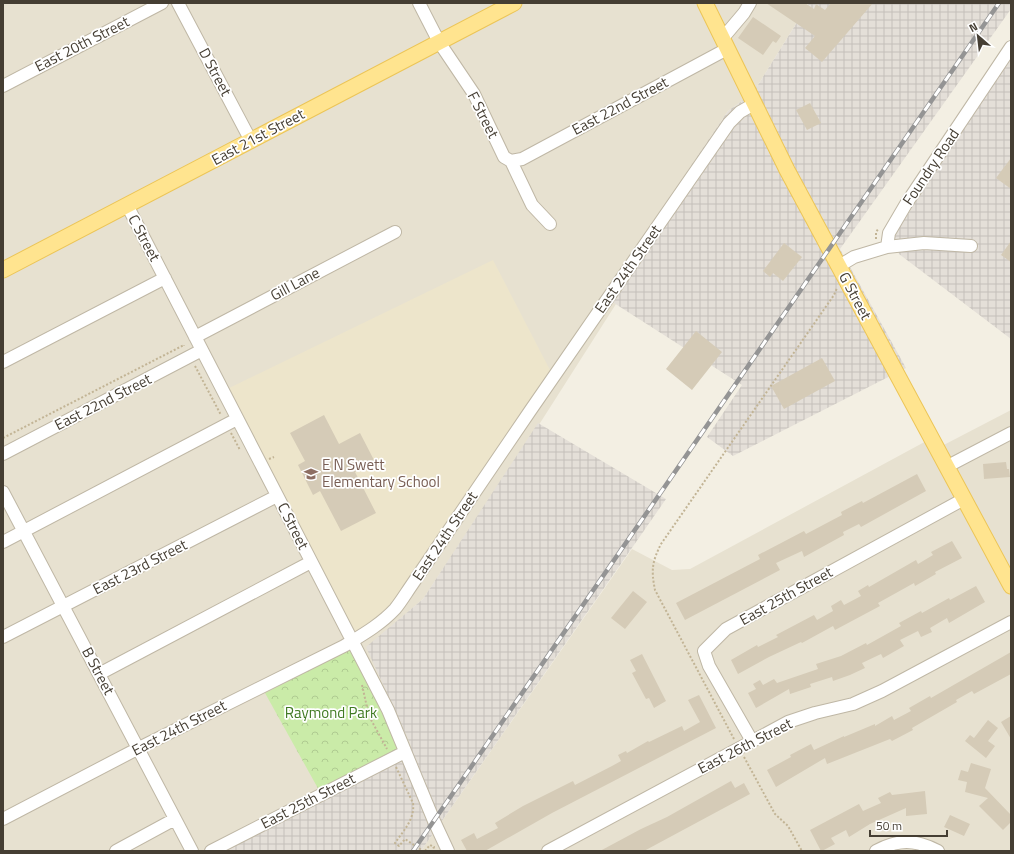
<svg xmlns="http://www.w3.org/2000/svg" width="1014" height="854" viewBox="0 0 1014 854" font-family="'Titillium Web',sans-serif">
<defs>
<pattern id="industrial-grid" width="8" height="8" patternUnits="userSpaceOnUse"><rect width="8" height="8" fill="#e4dfd8"/><path d="M0 4h8M4 0v8" fill="none" stroke="#c5c0ba"/></pattern>
<pattern id="park-crowns" width="20" height="18" patternUnits="userSpaceOnUse"><rect width="20" height="18" fill="#caeba8"/><path d="M2 6a3 3 0 1 1 6 0M12 15a3 3 0 1 1 6 0" fill="none" stroke="#afcb91"/></pattern>
</defs>
<rect width="100%" height="100%" fill="#f3efe3"/>
<path fill="#e7e1d0" d="M3,3h806l-56,90 -25,18 -124,185 12,8 -74,116 -119,179 -56,48 45,98 -209,106h-200z
M1011,410v441h-590l211,-302 40,21 18,-1 240,-130 6,10z"/>
<path fill="url(#industrial-grid)" d="M809,3h202v6l-171,240 66,119 -173,88 -26,-19 35,-52 -139,-89 125,-185 25,-18z
M1011,52v287l-112,-85 -5,-18z
M538,423l128,76 -245,352h-218l208,-105 -45,-99 57,-48z"/>
<path fill="#ede5cb" d="M493,260l59,114 -162,233 -13,13 -21,15 -129,-246z"/>
<path fill="url(#park-crowns)" d="M353,648l48,103 -81,41 -55,-99z"/>
<path fill="#d5cbb7" d="M766,3h39l9,6 2,-5 9,6 6,-7h42l-51,59 -17,-14 10,-12z
M753,17l28,19 -5,7 -3,-2 -10,14 -25,-17z
M810,103l11,20 -14,7 -11,-20z
M1011,158v31l-15,-11z
M1011,241v21l-10,-7z
M784,243l18,14 -19,24 -10,-8 -3,4 -7,-6z
M696,331l26,21 -30,38 -26,-21z
M822,358l13,23 -51,28 -13,-23z
M324,415l15,29 21,-11 15,29 -20,10 21,41 -35,18 -21,-40 -7,4 -15,-30 7,-4 -15,-28z
M1006,462l1,7h2l1,8 -26,2 -1,-15z
M917,474l9,17 -65,36 -2,-3 -16,8 1,3 -40,22 -2,-6 -26,12 4,7 -95,50 -9,-17 84,-44 -2,-4 46,-24 2,3 36,-19 -1,-3 21,-11 1,2z
M952,541l10,17 -27,14 1,2 -21,12 -1,-3 -36,20 2,3 -45,24 -2,-4 -31,17 -1,-1 -32,15 -31,17 -7,-14 26,-15 1,2 20,-10 -2,-2 38,-20 3,5 16,-9 -2,-5 10,-6 3,5 17,-9 -3,-5 10,-6 1,2 47,-27 2,4 15,-9 -2,-3z
M976,586l9,16 -36,21 -2,-5 -17,10 2,4 -11,5 -3,-6 -18,9 4,6 -21,12 -2,-4 -19,9 3,5 -15,7 -17,6 -1,-4 -22,7 1,3 -21,7 -1,-5 -33,19 -8,-15 8,-4 -3,-5 7,-4 3,5 11,-6 3,4 41,-14 -2,-5 25,-8 25,-13 1,2 34,-19 -2,-3 22,-12 1,2 27,-15 1,2z
M633,591l14,11 -22,27 -14,-11z
M1011,652v22l-37,20 -2,-3 -16,9 1,2 -45,26 1,2 -21,11 -2,-2 -63,25 -2,-6 -49,29 -9,-17 24,-13 -1,-2 21,-11 3,6 30,-14v1l31,-13v2l17,-10 2,4 17,-9 -2,-3 21,-12 1,2z
M642,654l24,47 -12,7 -5,-10 -3,1 -14,-26 4,-2 -6,-11z
M699,695l17,33 -164,85 -67,38h-18l-6,-11 13,-7 3,6 21,-11 -3,-5 28,-17 50,-25 2,4 37,-19 9,-5 -3,-6 8,-4 1,2 21,-12 1,1 33,-16 2,5 16,-9 -12,-22z
M1011,716v23l-10,-17z
M988,720l10,8 -10,13 7,5 -9,12 -21,-17 5,-6 4,3z
M971,763l20,6 -6,19 26,27v7l-8,8 -24,-24 9,-8 -23,-6 2,-10 -9,-2 3,-10 7,2z
M731,781l4,7 9,-5 6,11 -106,57h-44l41,-22 26,-12z
M925,791l2,23 -21,2v-8l-36,16 -21,13 -3,-7 -15,8 4,6 -13,7h-1l-11,-21 49,-26 4,7 18,-8 -3,-5 12,-6 2,3z
M950,815l20,9 -6,12 -20,-9z"/>
<g fill="none" stroke-linecap="round" stroke-linejoin="round">
<defs>
<path id="minor" d="M178,3l73,138
M419,3l20,39 35,52 30,63 7,4 21,44 18,19
M722,39l22,-26 6,-10
M3,86l159,-83
M511,161l11,-2 205,-110
M127,205l261,505 46,111 14,30
M887,247l37,-4 47,3
M839,266l15,-9 33,-10 2,-14 17,-29 105,-157
M195,337l200,-105
M3,362l162,-84
M3,454l199,-104
M946,467l65,-34
M3,492l189,359
M3,542l234,-123
M3,637l274,-141
M99,674l212,-112
M752,741l-43,-75 -5,-15 22,-22 238,-130
M3,819l136,-71 205,-102c18,-11 36,-21 51,-37 5,-6 10,-14 14,-20l121,-178 199,-288 11,-11 14,-8
M116,851l59,-32
M211,851l194,-99
M548,851l240,-129 27,-9 38,-9 29,-13 129,-69
M876,851c22,-12 39,-12 62,0"/>
<path id="major" d="M705,3l82,167 224,416
M3,270l511,-267"/>
</defs>
<use href="#minor" stroke="#bfb7a5" stroke-width="14"/>
<use href="#major" stroke="#ecc557" stroke-width="17"/>
<path stroke="#c2b495" stroke-width="2" stroke-dasharray="2 2" stroke-linecap="butt" d="M876,239v-7l3,-4
M195,366l26,49
M231,433l9,17
M3,438l181,-93v1
M269,459l5,-2
M362,685l7,31 18,33
M734,739l-79,-149c-4,-20 -3,-28 6,-46l173,-249 3,-7
M744,757l31,57 13,12 14,25
M396,767l17,36c2,16 -9,27 -18,40l4,3 6,-7 18,12
M425,851l5,-6 4,2 -2,4"/>
<use href="#minor" stroke="#fff" stroke-width="12"/>
<use href="#major" stroke="#ffe48f" stroke-width="15"/>
<defs>
<path id="rail" d="M413,851l586,-848"/>
</defs>
<use href="#rail" stroke="#949494" stroke-width="4.5"/>
<use href="#rail" stroke="#fff" stroke-width="3" stroke-dasharray="9" stroke-linecap="butt"/>
</g>
<defs>
<symbol id="school-bare" viewBox="-9 -9 18 18"><path d="M0-5L7-2L0 1L-7-2ZM-4 1L0 2.5L4 1V4Q0 6-4 4Z" fill="#8d6e63" stroke="#fff" stroke-width="2.5" paint-order="stroke"/></symbol>
</defs>
<g fill-rule="evenodd">
<use href="#school-bare" x="301" y="464" width="20" height="20"/>
</g>
<g text-anchor="middle" stroke-width="3.5" stroke-linejoin="round" paint-order="stroke">
<g font-size="15" fill="#453e33" stroke="#fff">
<text transform="translate(82 44) rotate(-27)" y="5">East 20th Street</text>
<text transform="translate(215 72) rotate(62)" y="5">D Street</text>
<text transform="translate(620 106) rotate(-28)" y="5">East 22nd Street</text>
<text transform="translate(483 115) rotate(63)" y="5">F Street</text>
<text transform="translate(258 137) rotate(-28)" y="5">East 21st Street</text>
<text transform="translate(931 167) rotate(-56)" y="5">Foundry Road</text>
<text transform="translate(144 238) rotate(62)" y="5">C Street</text>
<text transform="translate(628 269) rotate(-55)" y="5">East 24th Street</text>
<text transform="translate(295 284) rotate(-28)" y="5">Gill Lane</text>
<text transform="translate(855 296) rotate(62)" y="5">G Street</text>
<text transform="translate(103 402) rotate(-27)" y="5">East 22nd Street</text>
<text transform="translate(293 526) rotate(63)" y="5">C Street</text>
<text transform="translate(445 536) rotate(-56)" y="5">East 24th Street</text>
<text transform="translate(140 567) rotate(-27)" y="5">East 23rd Street</text>
<text transform="translate(786 596) rotate(-29)" y="5">East 25th Street</text>
<text transform="translate(98 671) rotate(62)" y="5">B Street</text>
<text transform="translate(179 728) rotate(-27)" y="5">East 24th Street</text>
<text transform="translate(745 746) rotate(-27)" y="5">East 26th Street</text>
<text transform="translate(308 801) rotate(-27)" y="5">East 25th Street</text>
</g>
<g font-size="15" fill="#785e54" stroke="#fff" text-anchor="start">
<text x="322" y="470">E N Swett<tspan x="322" dy="17">Elementary School</tspan></text>
</g>
<g font-size="15" fill="#407a22" stroke="#fff">
<text x="331" y="718">Raymond Park</text>
</g>
</g>
<rect width="1014" height="854" fill="none" stroke="#453e33" stroke-width="8"/>
<g transform="translate(978 36) rotate(332)" stroke="#ffffff" stroke-width="3" paint-order="stroke">
<path d="M0-3L7 15L0 10L-7 15Z" fill="#453e33"/>
<text y="-6" font-size="11" font-weight="bold" text-anchor="middle" fill="#453e33">N</text>
</g>
<path d="M870 830v6h77v-6" fill="none" stroke="#453e33" stroke-width="2"/>
<text x="876" y="830" font-size="12" fill="#453e33" stroke="#ffffff" stroke-width="3" paint-order="stroke">50 m</text>
</svg>
